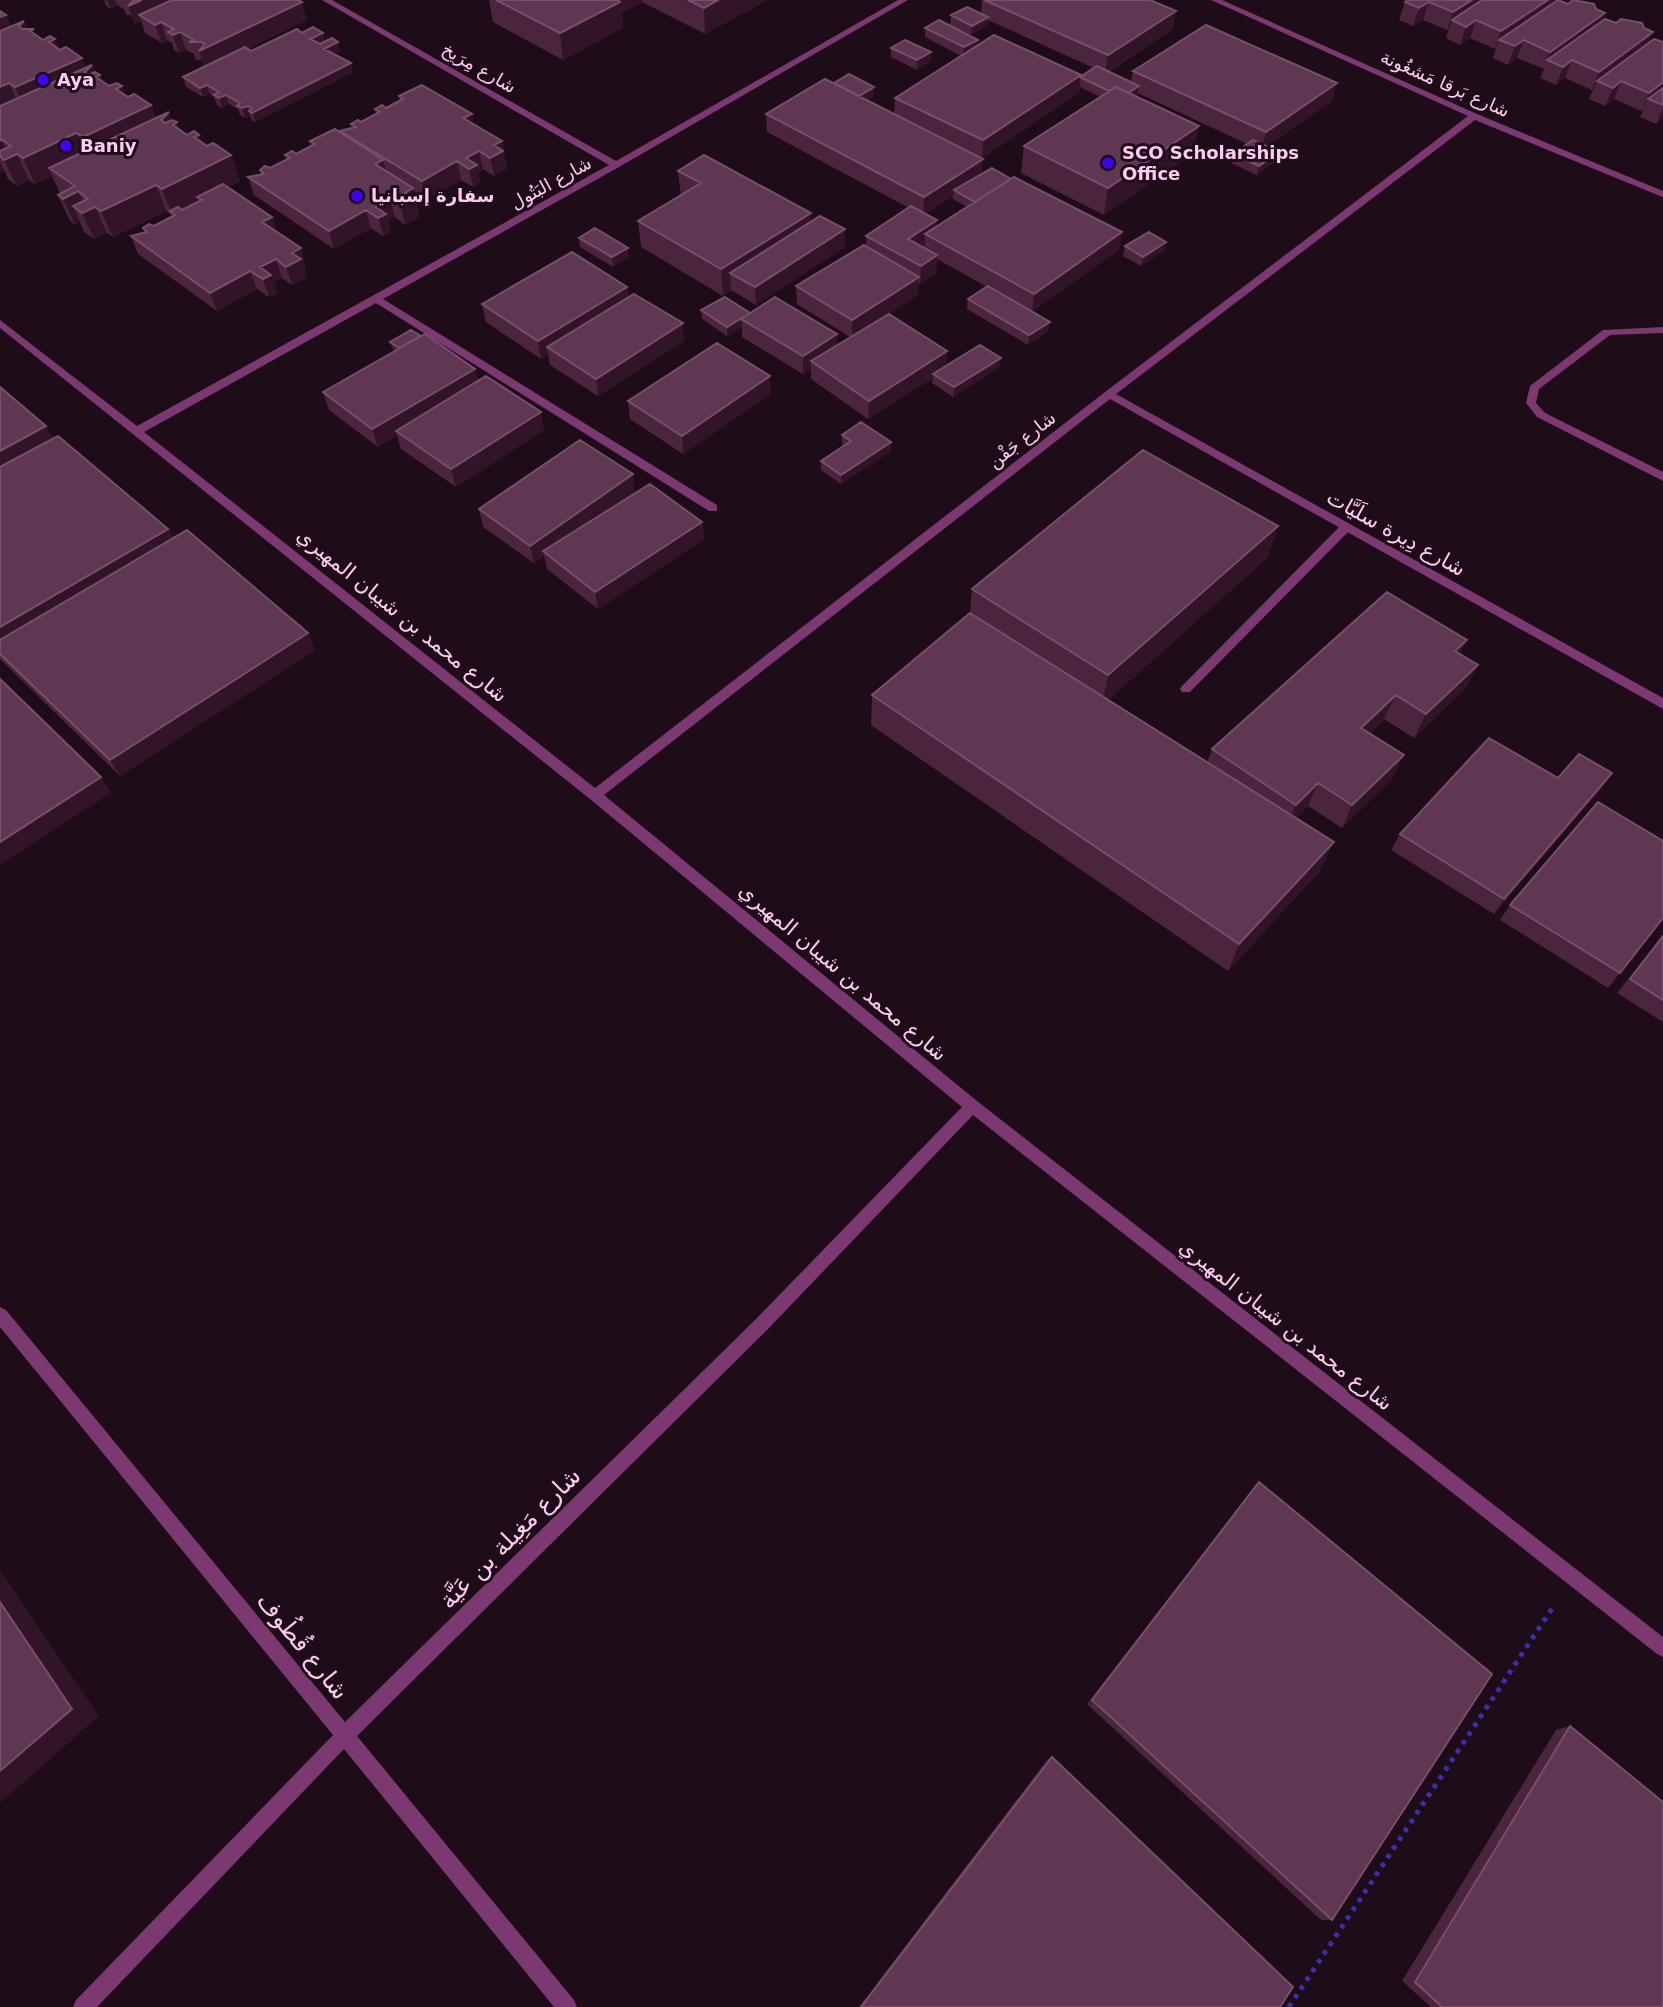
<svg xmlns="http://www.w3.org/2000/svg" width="1663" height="2007" viewBox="0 0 1663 2007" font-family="'DejaVu Sans','Noto Sans Arabic',sans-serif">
<rect width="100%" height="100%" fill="#1e0c18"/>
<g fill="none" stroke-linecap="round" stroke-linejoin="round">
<path stroke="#3a30ac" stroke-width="5" stroke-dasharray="4.5 6" stroke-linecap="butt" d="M1289,2007l264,-400"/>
<path fill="#7c3870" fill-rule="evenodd" d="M1663,327v6l-53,2 -71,54 -3,14 9,10 118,59v9l-126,-64 -11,-14 4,-17 73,-56z
M1346,523l6,4 -2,3 -160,162h-8l-2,-3 2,-3 160,-162z"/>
<path fill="#7c3870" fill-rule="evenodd" d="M322,0h10l284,161 282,-161h10l-289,167 -236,132 334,206v6h-8l-333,-208 -232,129 451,356 510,-396 363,-276 -257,-116h11l255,114 186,77v6l-3,-1 -185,-76 -359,274 547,304v11l-553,-310 -506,396 373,306 686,536v20l-6,-3 -684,-539 -205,214 -411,407 217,264 3,7h-23l-210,-258 -247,258h-24l3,-7 257,-265 -333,-408v-20l6,3 339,412 411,-403 206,-212 -372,-308 -590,-471v-8l137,106 472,-261z"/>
</g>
<path fill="#4b253e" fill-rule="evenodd" d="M104,0h195l8,20 -60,29 4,2 51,-18h21l2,9h13l2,9 -6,3 17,9 2,9 -98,50 -3,-1 -2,-6 -5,3 -5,-3 -2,-6 -9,-5 -7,4 -5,-3 -3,-8 -4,-3 -7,3 -17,-10 -3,-10 21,-10 -2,-7h-6l-2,-6 -8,-4 -7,3 -5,-3 -2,-7 -5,-3 -5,3 -17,-10 -4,-12 -6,3 -4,-9h-5l-2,-6 -7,-4 -6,4 -5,-3z
M489,0h278l-62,34 -63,-32 -20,11 1,15 -60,32 -70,-38z
M982,0h168l23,29 -65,43 23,10 2,-11 199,30 -65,45 12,6 -3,9 -19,14 -26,-12 2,-9 14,-10 -109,-51 -1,2 -1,1 58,57 -90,62 -83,-42 3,-27 77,-49 -21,-10 -1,6 -97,65v16l137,76 -87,61 18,11 -2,9 -20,14 -61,-36 1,-10 19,-12 -50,-28 -1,14 -16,11 -2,-1v12l-36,23 65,33 -1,15 54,1 -47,30 -21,-14 1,-5 -65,41 -57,-40v-10l-8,5 -61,-37v-10l-15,9 -25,-17 -1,-9 49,3 87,33 13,-9 -53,-33 -1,-18 70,-40v-10l43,-28 -142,-76 -1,-18 68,-30v-1l39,14 -7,4 28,14 1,-17 66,-42 -36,-19v-9l52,18 104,29v2l13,-9 -106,-48 -1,6 -16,9 -21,-10 1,-10 30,-2zM953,196v3l14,8 -30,20 -12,-13z
M1554,0l-1,3 15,1 28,5 9,4 -4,9 48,21 14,-1v76l-7,6 -16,-7 3,-7 -2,1 -27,-12 -9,7 -16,-7 5,-11 -2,2 -27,-12 -9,7 -16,-7 4,-9 -27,-11 -9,7 -15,-7 3,-10 -1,1 -25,-11 -10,7 -14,-7 3,-9 -2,1 -24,-10 -10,6 -14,-6 6,-18z
M0,11l6,4 5,11 17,3 58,39 6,-3 3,8 5,2 3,7 25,15 23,8 5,13 16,2 8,10 27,16 24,9 9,26 -12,6 44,30 5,15 29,34 -2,2 3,9 -15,8 -10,-7 -8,4 3,11 -8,4 -12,-8 -40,22 -79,-57 -7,-18 14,-4 -2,-4 11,-2 18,-9 -1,-2 -5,-4 -53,26 -6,-4 -13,6 -10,-7 -4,-10 -5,3 -5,-4 -12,-26 2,-2 -8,-17 -17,8 -6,-4 -12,6 -9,-7 -4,-9 -4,2z
M891,48l40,13 -14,9 -26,-13z
M399,96l75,29 28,16 5,28 -13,7 -11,-7 -5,3 2,11 -7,4 -12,-7 -34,19 -13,-8 5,26 -14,8 -10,-8 -7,4 3,11 -8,4 -12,-8 -37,21 -80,-54 -6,-18 13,-3 -1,-4 10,-2 16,-8 -1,-5 11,-1 15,-8 -1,-5 31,-8 -1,-2 12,-3 -1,-4 10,-2 15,-8 -1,-5 11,-1 14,-7z
M678,171l133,42v8l34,8v18l-89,58 -25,-15 -8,6 -82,-49 -3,-26 43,-25z
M579,238l50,19 -16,10 -33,-20z
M1125,246l39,5 -23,15 -18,-10z
M627,287l2,10 55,44 -86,55 -48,-31 -2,-11 -7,5 -55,-37 -4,-18z
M421,336l54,33 3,12 63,31 3,18 -88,57 -55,-38 -4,-14 -19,12 -49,-37 -6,-18 71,-40 -4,-10z
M0,387l46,39 7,13 115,90 5,10 142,111 -195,126 -120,-117z
M771,394l-88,60 -53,-35 -2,-18z
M842,435l49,16 -50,33 -20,-14v-9l23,-15 -2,-2z
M635,492l-17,12 84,18 2,17 -106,70 -51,-40 -3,-13 -10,7 -51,-36 -4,-18z
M1278,526l-11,32 -159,142 99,63 5,-14 248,-95 18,11 -13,24 -51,49 -30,-19 -14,15 22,45 -50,49 -34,-22 -12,12 24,53 -92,100 -357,-246 1,-30 98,-82 2,-24z
M1558,778l43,11 -107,125 -103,-64 9,-16z
M1510,905l110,68 -12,15 -108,-68z
M1663,935v87l-46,-29z
M1259,1482l73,438h-11l-234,-216 165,-214z
M1570,1726l93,281h-232l-29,-26 154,-251z
M1052,1757l228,250h-421l188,-247z"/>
<path fill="#311427" d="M107,0h8l2,5 -6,4z
M142,0h45l-48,15 2,6 -6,3 -7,-18z
M607,0h35v2l-20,11 1,15 -60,32 -3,-27z
M718,0h49l-62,34 -1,-26z
M1472,0h21l-41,20 -3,9 -2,1 6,-18z
M1548,0h6l-4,12 -51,28 -3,8 -1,1 6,-18z
M302,2l5,18 -102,49 -6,-18z
M1429,2l-6,18 -10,6 6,-18z
M1176,11l-3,18 -68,44 3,-18z
M1605,13l-7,18 -51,29 -4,10 7,-18z
M6,15l11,26 -17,7v-31z
M988,17l-1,9 -16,9 1,-9z
M1476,20l-6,18 -10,7 6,-18z
M24,21l12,26 -17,-21z
M161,22l6,18 -5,3 -7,-18z
M180,32l6,18 -7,3 -6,-18z
M1653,32l-7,18 -49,31 -3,7 -2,2 7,-18z
M323,33l2,9 -12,6 -3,-9z
M55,39l10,26 17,-7 5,12 5,-5 5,12 3,-2 11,26 -84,13 -12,-27 34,-45z
M978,40l-1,9 -14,8 1,-10z
M1524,40l-7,18 -9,7 7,-19z
M338,42l2,9 -14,7 -2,-9z
M931,52v9l-14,9v-10z
M1572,60l-7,18 -9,7 7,-18z
M351,63l2,9 -98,50 -3,-9z
M1081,75l-2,18 -97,65 1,-18z
M1621,81l-7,18 -9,7 8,-18z
M1663,82v12l-15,5 -7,12 8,-18z
M9,83l12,27 -21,9v-32z
M1337,83l-5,18 -71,50 5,-19z
M207,85l3,9 -7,3 -3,-9z
M122,86l10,26 -16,-23z
M1139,86l-2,9 -17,11 2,-9z
M874,87l-1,10 -15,8 1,-9z
M226,95l3,9 -7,4 -3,-10z
M151,105l10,26 -67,32 -11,-26z
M248,106l2,9 -5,3 -3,-10z
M1663,108v10l-7,6z
M169,112l4,13 4,-3 10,27 -26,-29z
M472,114l3,18 -12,-14z
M1199,126l-5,27 -90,62 4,-27z
M76,133l12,26 -39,9 3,8 -17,8 -12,-26z
M199,135l10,26 -15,-24z
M1,139l9,18 7,-3 12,26 -12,6 -13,-26 -4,-4v-16z
M502,141l5,28 -13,7 -4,-18 4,-13z
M479,151l4,18 -5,3 2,11 -7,4 -7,-29z
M1279,152l-3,9 -19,14 2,-9z
M231,155l9,26 -38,20 -5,-4 2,5 -25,13 -3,-3 -9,-23z
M983,159l-2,19 -27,12 -1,6 -30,19 1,-18z
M383,160l5,18 -13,-14z
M457,161l4,19 -34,19 -5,-18z
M0,162l4,8 -4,2z
M156,185l10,26 -53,26 -12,-26z
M413,188l6,29 -14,8 -4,-19 4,-13z
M78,191l9,20 8,-4 12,26 -13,6 -12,-26 -9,-7 7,16 -5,3 -12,-26z
M390,199l5,18 -7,4 3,11 -8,4 -7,-29z
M366,210l5,18 -37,21 -5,-18z
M811,213v27l-81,33 1,17 -8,6 -2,-27z
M272,217l6,18 -16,-13z
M937,220l-1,18 -11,-4v11l-18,12 1,-18z
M845,229v18l-89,58 -1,-18z
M1122,232l-3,18 -87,62 2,-18z
M1166,242l-2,9 -23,15 2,-9z
M301,248l5,18 -2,2 3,9 -15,8 -6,-18 6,-14z
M628,248l1,9 -16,10 -1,-10z
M937,255l-1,18 -16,11 1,-18z
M276,259l6,19 -8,4 3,11 -8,4 -6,-18 -3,-12z
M250,271l7,18 -40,22 -7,-18z
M919,277l-1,18 -66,43v-18z
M627,287l3,18 -83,42 1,7 -7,5 -3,-18z
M750,313l-9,6 1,8 -15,9v-9z
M1050,322l-2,9 -20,14 1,-10z
M683,323l1,18 -86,55 -2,-17z
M837,334v18l-26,9v8l-8,5v-18z
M947,351l-1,18 -13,5v4l-65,41 1,-18z
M1001,358l-1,9 -47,30 1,-10z
M475,369l4,18 -83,44 1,4 -19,12 -6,-18z
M770,376l1,18 -88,60 -1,-18z
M541,412l3,18 -88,57 -5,-18z
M46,426l14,26 -60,33v-34z
M891,442v9l-50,33v-9z
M633,474l2,18 -88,62 -4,-3 1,5 -10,7 -4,-17z
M702,522l2,17 -106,70 -3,-17z
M1278,526l-11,32 -165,148 6,-31z
M168,529l8,18 -176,104v-24z
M308,633l7,17 -195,126 -10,-16z
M1467,640l-12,24v-13z
M1478,665l-13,24 -51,49 12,-24z
M1396,695l-12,24 -33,33 10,-24z
M1404,755l-12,24 -50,49 10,-23z
M1612,773l-11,16 -107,125 10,-15z
M101,777l10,16 -111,72v-23z
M1318,783l-10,23 -22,22 10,-23z
M1334,842l-14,29 -92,100 11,-27z
M0,1570l99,146 -99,87z"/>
<path fill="#5f3752" stroke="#784e6b" stroke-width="2" d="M134,0h8l-14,6z
M172,0h127l3,2 -103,49 6,-7 -3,-2h-13l5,-2 -14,-8 -7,3 -5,-3 6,-3 -13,-7 -6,3 -16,-10z
M496,0h122l2,2 -60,31z
M688,0h30l-14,8z
M984,0h166l26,11 -68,44z
M1407,0h65l-19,12 -24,-10 -10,6 -14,-6z
M1482,0h66l-47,31 -25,-11 -10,7 -14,-7z
M1558,0l10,4 5,-4 21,4 2,5 9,4 -55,39 -26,-12 -9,6 -16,-6z
M967,7l21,10 -16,9 -21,-11z
M0,11l6,4 -6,2z
M1605,19l11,4 5,-4 21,4 2,5 9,4 -54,40 -27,-12 -9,7 -16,-7z
M939,20l39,20 -14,7 -39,-19z
M24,21l-5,5 3,3h12l-4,2 13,9 7,-4 5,3 -6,3 11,8 6,-3 16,11 -67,29 -6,-4 -9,4v-56z
M1206,25l131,58 -71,49 -133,-61z
M313,27l10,6 -13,6 10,5 12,-6 6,4 -14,7 27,14 -99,50 -3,-2 3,-3 -4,-2 -6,2 -5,-2 3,-3 -14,-8 -7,3 -5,-3 5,-3 -12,-7 -7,3 -17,-11 62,-30 6,4 46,-22 5,4z
M994,35l87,40 -98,65 -88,-42z
M1654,39l9,3v40l-14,11 -28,-12 -8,7 -16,-7z
M905,40l26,12 -14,8 -26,-12z
M92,65l-7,7 3,3 7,-3 5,3 -4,2 13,9 8,-3 5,3 -6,3 12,8 6,-3 17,11 -68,32 -7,-4 -53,25 -6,-4 -13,6 -4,-4v-5l11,-5 -10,-7 -1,1v-34z
M1097,66l42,20 -11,7 -12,-6 -7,4 -29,-14z
M849,74l25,13 -15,9 -25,-13z
M825,79l158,80 -59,38 -158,-83z
M422,85l50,29 -9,4 39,23 -8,4 9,6 -13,7 -11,-7 -13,7 11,7 -8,4 -12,-8 -35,20 -82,-50 16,-4 -5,-3 7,-4 3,2 19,-10 -5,-3 7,-4 4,3 17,-9 -4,-3z
M1116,87l83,39 -91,62 -84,-42z
M1663,88v17l-15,-6z
M169,112l-8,8 4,3 7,-3 5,2 -4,3 14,10 7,-4 5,4 -5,2 13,9 6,-3 18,12 -69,34 -6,-4 -55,26 -6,-4 -13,6 -9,-7 15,-7 -10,-8 -15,8 -5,-4 17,-9 -26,-18z
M335,129l48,31 -8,4 38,24 -8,5 9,6 -13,7 -11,-7 -14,8 10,7 -8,4 -12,-8 -37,21 -81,-54 16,-3 -4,-4 5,-4 5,2 20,-10 -5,-3 7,-4 4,3 19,-10 -5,-3z
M1253,140l26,12 -20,14 -26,-12z
M704,155l107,58 -90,56 -83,-48 63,-38 -23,-12z
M992,168l19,11 -36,23 -21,-12z
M1014,177l108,55 -88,62 -109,-60z
M223,184l49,33 -10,5 39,26 -9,5 9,6 -15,8 -10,-8 -16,8 11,8 -8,4 -13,-8 -40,22 -79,-57 16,-4 -4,-4 6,-4 5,2 21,-11 -5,-4 8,-4 4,3 20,-10 -5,-3z
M911,206l26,14 -29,19 29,16 -16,11 -55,-30z
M820,216l25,13 -90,58 -25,-14z
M595,228l33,20 -16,9 -33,-19z
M1149,232l17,10 -23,15 -18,-11z
M864,245l55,32 -67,43 -56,-34z
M572,252l55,35 -89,54 -56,-37z
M988,286l62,36 -21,13 -61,-36z
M634,294l49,29 -87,56 -49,-32z
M725,297l25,16 -23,14 -26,-17z
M775,297l62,37 -34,22 -62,-37z
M889,314l58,37 -78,50 -58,-40z
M411,330l10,6 -22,12 -9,-6z
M425,334l50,35 -103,60 -49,-37z
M717,343l53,33 -88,60 -54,-35z
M980,345l21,13 -47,29 -21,-13z
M486,376l55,36 -90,57 -55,-38z
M0,387l46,39 -46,25z
M861,422l30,20 -50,33 -20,-14 30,-20 -9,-6z
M58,436l110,93 -168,98v-160z
M580,440l53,34 -103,72 -51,-37z
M1143,450l135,76 -170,149 -136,-86z
M650,484l52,38 -107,70 -52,-41z
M187,530l121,103 -198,127 -110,-106v-14z
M1387,592l80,48 -12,11 23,14 -52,49 -30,-19 -35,33 43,27 -52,50 -34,-22 -22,22 -84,-56z
M970,613l364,229 -95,102 -367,-249z
M0,679l101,98 -101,65z
M1489,738l69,40 21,-24 33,19 -108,126 -104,-65z
M1598,802l65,39v77l-43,55 -110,-68z
M1663,936v64l-33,-21z
M1259,1482l233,192 -160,246 -240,-220z
M0,1602l72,107 -72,62z
M1570,1726l93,76v205h-221l-27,-25z
M1052,1757l241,230 -13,20h-419z"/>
<g fill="#3e06ee" stroke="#1e0c18" stroke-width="2.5">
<circle cx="43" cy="80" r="7"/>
<circle cx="66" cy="146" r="7"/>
<circle cx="1108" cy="163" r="7"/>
<circle cx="357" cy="196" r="7"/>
</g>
<g text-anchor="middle" stroke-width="6" stroke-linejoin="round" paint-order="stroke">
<g font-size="18" fill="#fecaf1" stroke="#1e0c18">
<text transform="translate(479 68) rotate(30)" y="6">شارع مِرَيخ</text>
<text transform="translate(1445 84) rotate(24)" y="6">شارع بَرقا مَشغُونة</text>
<text transform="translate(551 183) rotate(-29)" y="6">شارع البَتُول</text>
<text transform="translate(1022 440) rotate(-38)" y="6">شارع جَفْن</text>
</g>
<g font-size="18" font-weight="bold" fill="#fecaf1" stroke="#1e0c18" text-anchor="start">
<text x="57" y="86">Aya</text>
<text x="80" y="152">Baniy</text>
<text x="1122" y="159">SCO Scholarships<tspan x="1122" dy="21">Office</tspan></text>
<text x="371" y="202">سفارة إسبانيا</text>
</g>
<g font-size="21" fill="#fecaf1" stroke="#1e0c18">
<text transform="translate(1396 533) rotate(29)" y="7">شارع دِيرة سلَيَّات</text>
<text transform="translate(402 615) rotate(39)" y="7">شارع محمد بن شيبان المهيري</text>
<text transform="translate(843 972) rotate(40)" y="7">شارع محمد بن شيبان المهيري</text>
<text transform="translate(1286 1325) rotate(38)" y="7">شارع محمد بن شيبان المهيري</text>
</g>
<g font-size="24" fill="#fecaf1" stroke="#1e0c18">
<text transform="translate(510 1538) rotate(-45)" y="8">شارع مَغِيلة بن عَيَّة</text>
<text transform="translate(303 1646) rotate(51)" y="8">شارع قُطُوف</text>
</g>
</g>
</svg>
